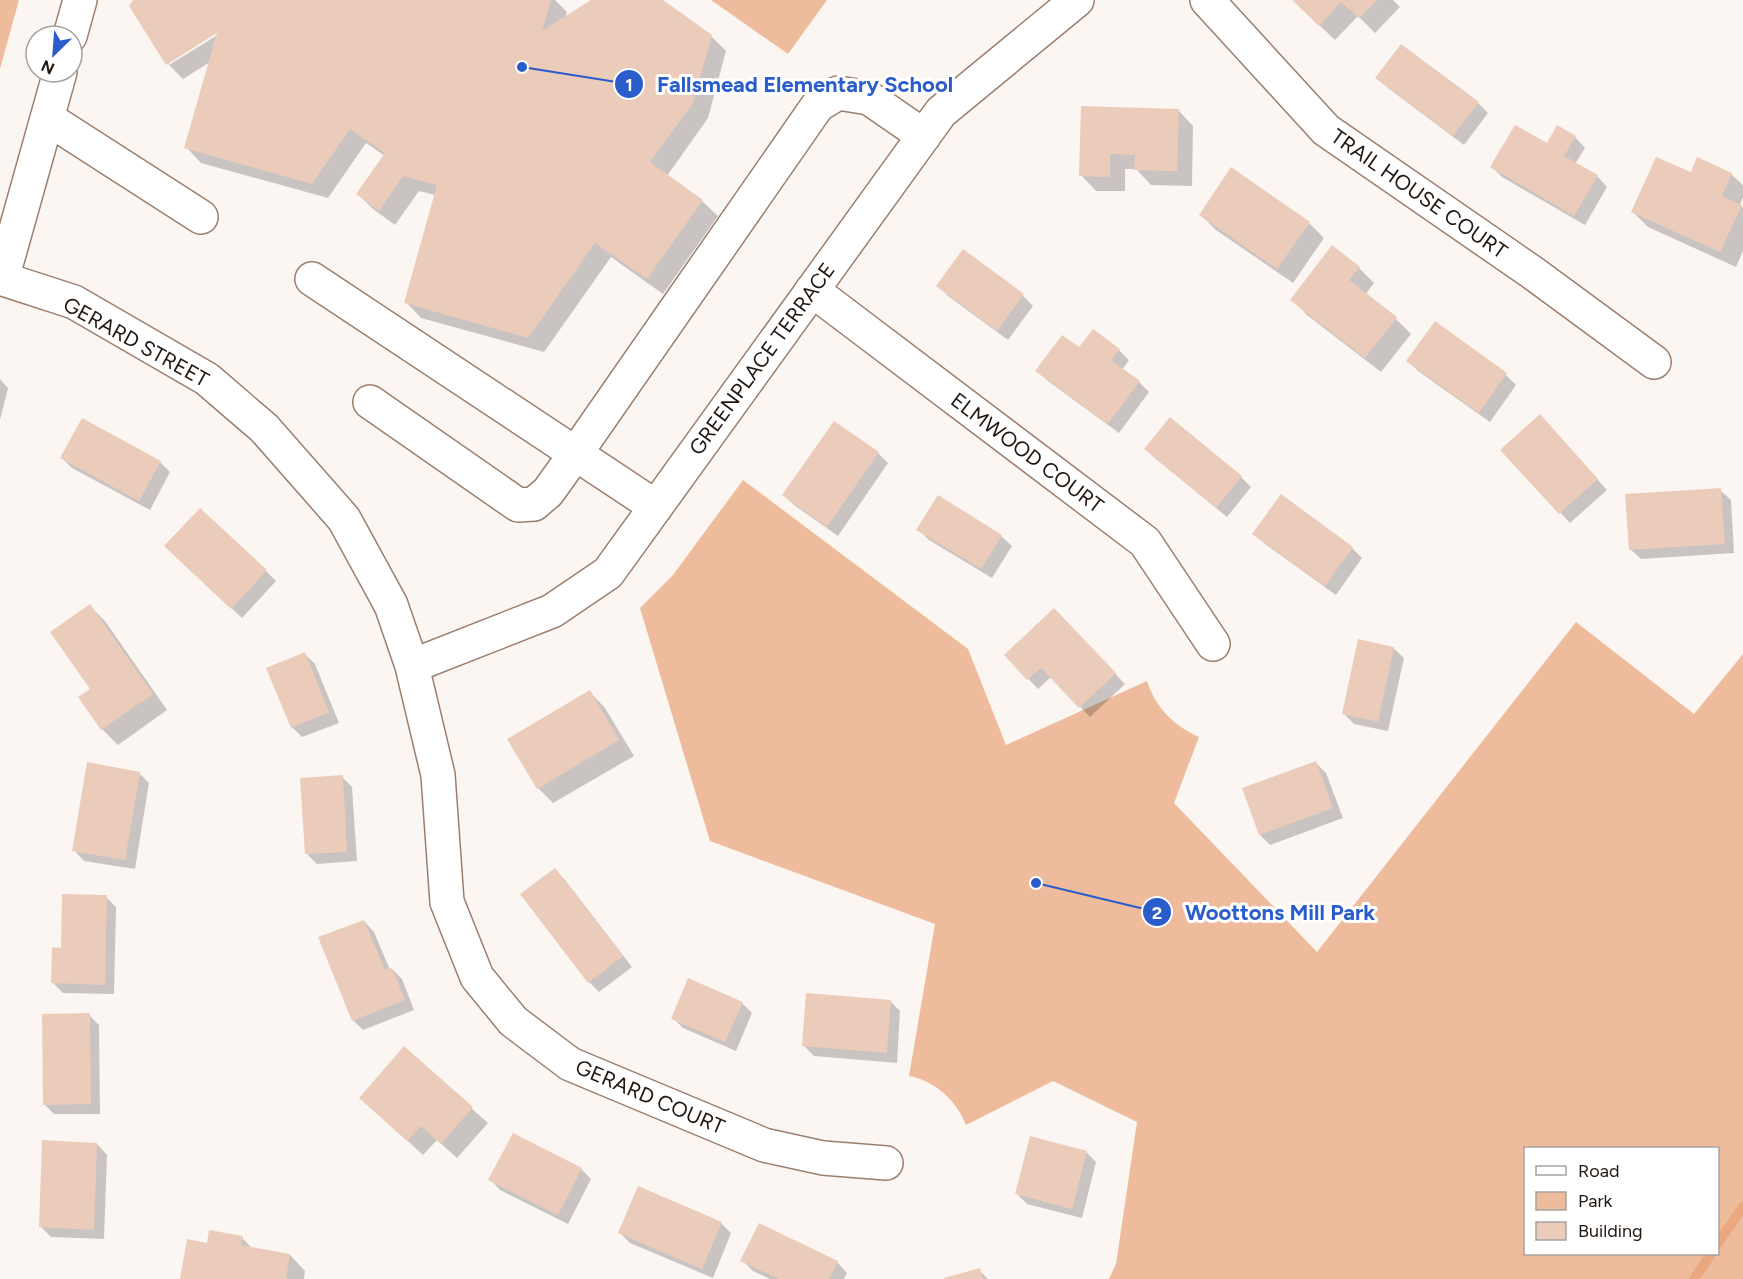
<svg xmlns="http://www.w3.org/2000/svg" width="1743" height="1279" viewBox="0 0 1743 1279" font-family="Figtree,sans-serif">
<rect width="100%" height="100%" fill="#fcf6f2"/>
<path fill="#eebc9d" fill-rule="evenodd" d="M0,0h19l-19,69z
M711,0h116l-39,54z
M743,480l225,169 38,96 141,-64c9,27 26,44 52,56l-25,66 143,149 259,-330 118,92 49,-60v625h-634l7,-15 21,-142 -84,-41 -87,44c-10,-25 -31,-44 -57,-49l26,-152 -225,-83 -70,-233 33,-33zM1526,1148h192v106h-192z"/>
<path fill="#0003" fill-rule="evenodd" d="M135,0h420l12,12 -2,6 29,-18h66l51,36 15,15 -18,67 -41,58 35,25 16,15 -55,78 -52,-37 -67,95 -123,-34 -15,-16 29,-107 -16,-4 -24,34 -22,-16 -15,-15 27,-38 -19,-13 -38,55 -127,-35 -15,-16 24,-85 -27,17 -15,-15 -37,-58zM222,28l2,3 -55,34v-3z
M1293,0h100l7,7 -25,26 -17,-17 -23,24z
M1377,78l101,25 10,10 -24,32 -76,-57z
M1083,107l95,3 15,16 -1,60 -41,-1 -15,-16h-11v22h-29l-15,-16z
M1575,137l10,11 -10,16 22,12 10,11 -22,38 -83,-48 -10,-10 55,-22z
M1692,174h39l12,11v12l-3,8 3,3v43l-7,16 -88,-40 -15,-15z
M1201,215l108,8 15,15 -31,45 -77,-53z
M963,251l60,45 10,10 -25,34 -60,-44 -10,-11z
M1359,268l15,15 -9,12 31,24 15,15 -30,38 -74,-57 -15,-16z
M1435,323l71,52 10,10 -26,37 -72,-51 -10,-10z
M1080,349l39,1 10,10 -7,10 17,12 10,10 -30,41 -71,-52 -11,-10z
M0,379l8,9 -8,32z
M1550,427l57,63 -37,33 -67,-73z
M1146,449l95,28 10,10 -24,30 -71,-58z
M878,453l10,10 -50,73 -44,-31 -10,-10z
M62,458l98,4 10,10 -20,38 -78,-42z
M1720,490l11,10 3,53 -93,6 -11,-10z
M938,497l63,39 11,10 -20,32 -63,-38 -11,-11z
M1254,533l98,15 10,10 -26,37 -71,-51z
M176,556l90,15 10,10 -34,37z
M90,606l15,15 62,89 -49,35 -16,-16 -21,-31 11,-8z
M1064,620l61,64 -35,33 -39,-40 -13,12 -32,-34z
M1393,648l11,10 -16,73 -34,-7 -10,-10z
M305,654l10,10 24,59 -37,14 -10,-10z
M590,692l15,16 29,48 -81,47 -15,-15z
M1316,763l10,10 17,45 -73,27 -10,-10z
M139,773l10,10 -14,86 -51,-8 -10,-11z
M342,777l10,10 5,74 -40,3 -10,-10z
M555,870l10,10 67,87 -33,25 -10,-10z
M106,897l10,10 -2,87 -51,-1 -10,-10z
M364,921l10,11 16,38 2,-1 10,10 12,31 -51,20 -10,-10z
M890,1001l10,10 -3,52 -83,-7 -10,-10z
M742,1003l10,10 -16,38 -53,-23 -10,-10z
M89,1015l10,10 1,89h-46l-10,-10z
M404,1048l84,75 -31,35 -20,-18 -14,15 -62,-57z
M97,1144l10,11 -3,84 -53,-2 -10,-10z
M1086,1152l10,10 -14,56 -55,-14 -10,-10z
M581,1169l10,10 -23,45 -68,-34 -10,-11z
M721,1223l10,10 -18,45 -83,-35 -11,-11z
M242,1238l11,11 37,6 15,16 -1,8h-123l27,-35z
M742,1260l95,2 10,11 -3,6h-74l-17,-8z
M979,1270l9,9h-41z"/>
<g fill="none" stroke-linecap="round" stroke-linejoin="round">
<path stroke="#eba87f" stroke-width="10" d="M1718,1243l25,-36
M1694,1279l17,-25"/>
</g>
<path fill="#ebccba" d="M133,0h418l-9,31 49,-31h72l49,35 -19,68 -43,59 53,38 -56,79 -52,-36 -67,95 -124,-35 33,-118 -34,-9 -24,35 -23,-17 29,-41 -35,-24 -38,55 -128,-36 33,-115 -51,32 -37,-59z
M1292,0h85l-18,18 -18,-16 -22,24z
M1401,44l78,58 -26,34 -78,-58z
M1081,106l98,3 -2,62 -43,-1 1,-15 -25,-1v23l-31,-1z
M1515,125l32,18 10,-18 19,11 -12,20 34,19 -24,41 -84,-49z
M1656,157l35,15 6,-15 35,16 -10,23 20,9 -22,47 -89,-40z
M1231,167l79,55 -33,47 -78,-54z
M1332,245l28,22 -11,13 48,37 -32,41 -75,-58z
M963,249l61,45 -27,37 -61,-45z
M1435,321l72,52 -28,40 -73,-52z
M1093,329l27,20 -9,11 29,21 -32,43 -73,-53 27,-36 17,12z
M1540,414l58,65 -39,35 -59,-64z
M1170,417l72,59 -26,32 -72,-59z
M82,418l79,43 -22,40 -79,-43z
M834,421l45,31 -52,75 -45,-32z
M1721,488l4,56 -96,6 -4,-56z
M1281,494l72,53 -28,39 -73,-52z
M938,495l64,40 -21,34 -65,-39z
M200,508l67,62 -36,39 -67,-63z
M90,604l63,90 -52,36 -23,-33 12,-8 -40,-57z
M1054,608l62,65 -37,35 -38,-40 -14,12 -23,-25z
M1358,639l36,8 -16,75 -36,-8z
M305,652l24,60 -38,16 -25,-60z
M590,690l29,50 -82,49 -30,-50z
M1316,761l17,47 -74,27 -17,-47z
M87,762l53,10 -15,88 -53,-9z
M343,775l4,77 -42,2 -5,-76z
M555,868l68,88 -35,27 -68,-89z
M62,894l45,1 -2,90 -54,-2 1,-36 9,1z
M364,920l21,50 7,-2 13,32 -53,21 -34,-84z
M688,978l55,24 -18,40 -54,-23z
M806,993l85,7 -4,53 -85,-7z
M90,1013l1,91 -48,1 -1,-91z
M404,1046l69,61 -32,37 -20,-18 -14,15 -48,-43z
M513,1133l69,35 -24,47 -70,-35z
M1030,1136l57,15 -15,58 -57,-15z
M42,1140l55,3 -3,87 -55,-3z
M638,1186l84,36 -20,47 -84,-36z
M759,1223l79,38 -9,18h-50l-39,-18z
M209,1230l34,6 -2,9 49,9 -4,25h-106l7,-40 20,4z
M980,1268l3,11h-39v-1z"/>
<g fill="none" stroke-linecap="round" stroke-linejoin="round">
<defs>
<path id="minor" d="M1207,0l119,130 207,143 121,89
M70,36l10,-36
M47,118l154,99
M0,278l74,24 133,77 57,49 80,91 47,86 21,61 26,109 9,127 30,75 36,44 57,43 194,81 59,13 63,5
M2,279l58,-207
M312,279l344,228
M812,290l333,252 68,102
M370,402l148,103 16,-1 14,-12 28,-39 242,-348 20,-12 31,5 55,38
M412,666l140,-55 56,-38 333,-461 136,-112"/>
</defs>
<use href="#minor" stroke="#9b7f6e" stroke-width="36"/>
<use href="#minor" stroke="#fff" stroke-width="33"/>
</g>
<g text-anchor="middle" stroke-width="6" stroke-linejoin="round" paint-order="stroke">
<g font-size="21" fill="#211710" stroke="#fff">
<text transform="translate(1419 194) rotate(35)" y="7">TRAIL HOUSE COURT</text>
<text transform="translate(136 342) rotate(29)" y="7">GERARD STREET</text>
<text transform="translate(762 359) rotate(-54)" y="7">GREENPLACE TERRACE</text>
<text transform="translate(1027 453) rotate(37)" y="7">ELMWOOD COURT</text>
<text transform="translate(650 1097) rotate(23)" y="7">GERARD COURT</text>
</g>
</g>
<path fill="none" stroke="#2a5dcb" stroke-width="2" d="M522 67L629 84M1036 883L1157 912"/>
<g fill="#2a5dcb" stroke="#fff" stroke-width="2">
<circle cx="522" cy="67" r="6"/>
<circle cx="1036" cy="883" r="6"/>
<circle cx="629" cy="84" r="15"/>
<circle cx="1157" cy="912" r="15"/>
</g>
<g font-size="18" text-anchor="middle" font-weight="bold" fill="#fff">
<text x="629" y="91">1</text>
<text x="1157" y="919">2</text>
</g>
<g font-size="22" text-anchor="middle" font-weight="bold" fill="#2a5dcb" stroke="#fff" stroke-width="6" stroke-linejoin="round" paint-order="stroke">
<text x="805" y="92">Fallsmead Elementary School</text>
<text x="1280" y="920">Woottons Mill Park</text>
</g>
<rect x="1524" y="1147" width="195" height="108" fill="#ffffff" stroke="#a6a29f" stroke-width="1.5"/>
<rect x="1536" y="1166" width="30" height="9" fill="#ffffff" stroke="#a6a29f" stroke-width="1.5"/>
<text x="1578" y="1177" font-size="18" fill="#211710">Road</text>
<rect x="1536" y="1192" width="30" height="18" fill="#eebc9d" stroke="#a6a29f" stroke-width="1.5"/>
<text x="1578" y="1207" font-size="18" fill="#211710">Park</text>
<rect x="1536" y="1222" width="30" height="18" fill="#ebccba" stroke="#a6a29f" stroke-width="1.5"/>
<text x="1578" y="1237" font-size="18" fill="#211710">Building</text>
<g transform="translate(54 54) rotate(205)"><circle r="28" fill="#ffffff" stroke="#a6a29f" stroke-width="1.5"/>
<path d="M0-4.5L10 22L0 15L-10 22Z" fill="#2a5dcb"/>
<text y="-9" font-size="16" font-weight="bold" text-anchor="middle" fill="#211710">N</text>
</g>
</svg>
